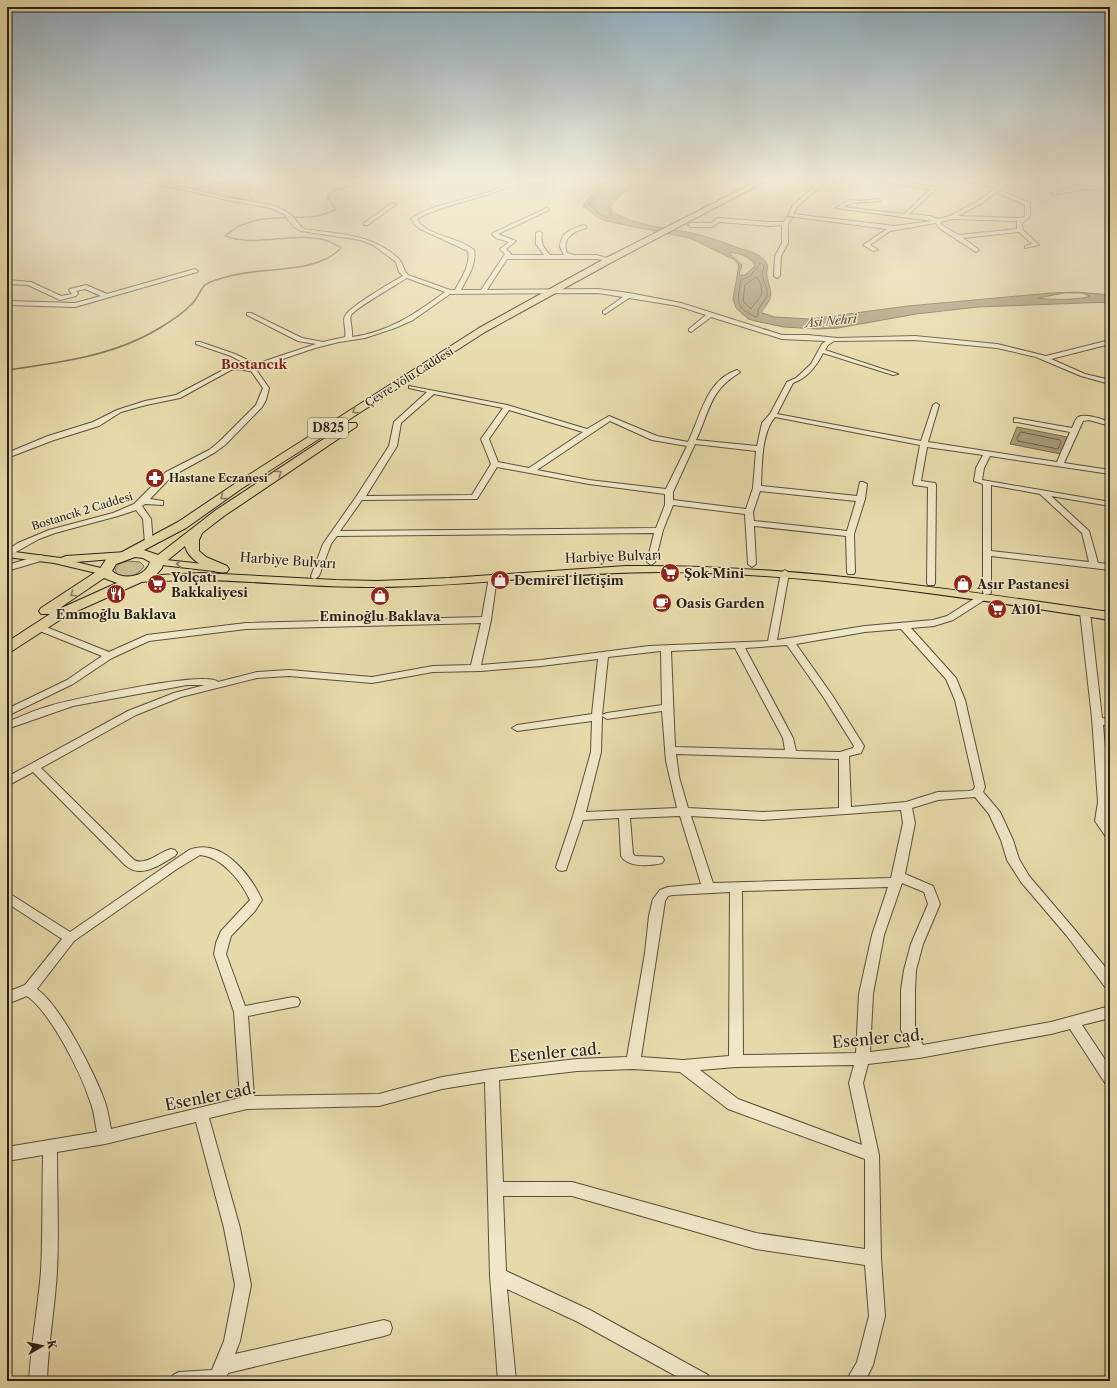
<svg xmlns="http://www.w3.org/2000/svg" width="1117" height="1388" viewBox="0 0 1117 1388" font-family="'Libre Caslon Text',serif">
<rect width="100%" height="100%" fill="#e7daaa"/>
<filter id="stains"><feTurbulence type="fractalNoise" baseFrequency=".005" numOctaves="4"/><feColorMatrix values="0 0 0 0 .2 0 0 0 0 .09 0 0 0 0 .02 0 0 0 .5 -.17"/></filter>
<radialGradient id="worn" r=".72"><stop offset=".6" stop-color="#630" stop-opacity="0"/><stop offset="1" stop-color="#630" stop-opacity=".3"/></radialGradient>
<path fill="#c7bb91" stroke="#786e54" d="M229,182l24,8 -4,3 3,5 -1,3 -57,-13z
M128,561l12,1 4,4 -1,2c-6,8 -17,10 -26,6l-2,-5 4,-5z"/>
<path fill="#a79b78" stroke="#756a52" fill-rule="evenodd" d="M618,180h34l-30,13 -11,13 1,4c12,14 60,19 80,23 17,4 33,10 49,16 9,2 22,6 26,15 2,4 -1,7 0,11 3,19 9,18 -5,36v2l13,4 35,2 98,-13 143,-13 25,-1 34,3v7l-132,5 -62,7 -78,14 -21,1 -33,-2 -29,-6 -7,-2 -12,-11 -3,-9 6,-34 -6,-6 -43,-21 -84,-17 -9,-4 -14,-11 18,-24zM729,253c9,-1 23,4 26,13l-10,9h-5l-1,-1 3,-9zM1064,293h18l8,3c-7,4 -42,4 -52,2z
M1017,427l50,10 -6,17 -51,-10z"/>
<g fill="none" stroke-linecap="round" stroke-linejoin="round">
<path stroke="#685e48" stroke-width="1" d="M606,180l-1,4 -16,20 10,10 10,4 2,-3c-10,-22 15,-28 31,-35
M761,263l3,3 -2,9 5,15v6l-9,14v6l-2,1c-21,-9 -19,-16 -15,-37l9,-4z
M757,277l4,8 1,9 -11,15 -8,-8 2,-16z
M1021,432l39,8 1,2 -3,7 -40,-8 -1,-2z"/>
<path stroke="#756a52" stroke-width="1.5" d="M7,370c51,-7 106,-14 151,-41 12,-7 24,-15 34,-25 5,-5 7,-12 12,-18 4,-5 16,-7 22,-9 35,-11 90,-2 115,-29 -31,-24 -79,2 -116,-12 25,-24 61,-16 92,-20 6,-1 12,-4 18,-6l-1,-4 -6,-7v-4l6,-4 35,-11"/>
<defs>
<path id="minor" d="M131,180c33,0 64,11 97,18 17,3 45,4 59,14 7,4 10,12 17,17 34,5 69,5 95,30 4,4 4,11 9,16l42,15h5c6,-12 16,-25 13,-39l-48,-22 -5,-4 -4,-6c19,-15 57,-19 80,-28 10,-4 18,-11 29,-11 -32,20 -71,21 -103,39 9,17 42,18 57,31 3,15 -7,28 -13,40h20l24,-36 -5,-5 9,-7 -13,-4 -4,-4 1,-1 54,-25 2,2 -51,24 18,7 -10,8 5,5 -1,1h34l-8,-11v-11l3,-2 3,2c-2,10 2,15 8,22h14l-4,-8c1,-15 11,-18 24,-22l2,1v2c-12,3 -25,10 -19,25l7,2h22l15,4v2l-15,-2h-89l-20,31 111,-1 31,4 52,10 101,32h26l30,3 77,-2 82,8 49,12 64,-16v4l-59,15 34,15 25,6v4l-29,-8 -45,-19 -39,-9 -82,-8 -81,1 -6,4 -3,5 73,24 -5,1 -70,-22c-7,14 -16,25 -30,30l-16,31 144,27 12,-36 3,-2 3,2 -11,37 129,20 13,-30 -53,-10h-3v-4l58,10c2,-3 3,-9 6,-11 9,-4 23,2 32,5v4l-21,-6 -6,1 -19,42 46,7v4l-120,-18 -6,12 -2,12 128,22v4l-59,-10 38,35 9,32 12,1v6l-119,-14v36l-1,2h-6l-1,-2v-108l-9,-3 2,-13 7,-13 -56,-8 -6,34 14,2 1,2 -1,98 -1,2h-6l-1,-2 1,-96 -14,-2 -1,-2 7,-38 -145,-28c-14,16 -13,49 -14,69l96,10 3,-14h3l4,2 -2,15 -11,35 1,38 -1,2h-6l-1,-2 -1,-36 -92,-10 2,38 -4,3 -4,-3 -3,-50 -72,-9 -10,25 -8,32 -4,3 -4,-3 7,-29 -317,3 -6,8 -12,32 -4,3 -3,-1 -1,-2 12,-32 33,-47 33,-51 5,-24 33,-30 -18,-4v-2l98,19 80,24 22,-13 48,20 31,6c13,-26 18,-62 49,-72l3,2 -1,1c-30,18 -29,38 -43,67l61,6 5,-23 8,-9 17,-32 9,-4 15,-14 11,-20 4,-3 -44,-2 -71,-22 -20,15 -2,-1v-2l17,-14 -28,-9 -49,-8 -24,16 -2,-1v-2l20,-14 -25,-4 -148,1 -37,26 -18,8 -30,10 -26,4 -24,6 -56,19 -2,4 12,17 -3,12 -4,7 -37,38 -11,8 -42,23 -22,23 13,2v4l-18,-1 -3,2 9,13 2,24 -1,2 -3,1 -4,-3 -2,-24 -7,-9 -18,6 -63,17 -16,6 -32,18v-7l11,-7 31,-13 64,-17 21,-9 32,-32 43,-22 10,-8 37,-37 7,-17 -12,-17 -16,-2 -4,1 -51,28 -34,7 -25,7 -22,14 -45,14 -47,18v-5l41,-17 45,-14 24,-12 28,-9 31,-6 51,-27 8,-3 17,2 -21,-11 -35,-12v-2h4l35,12 21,10 60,-20 -18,-3 -51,-26v-2h4l51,25 21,4 22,-5c2,-7 -3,-16 0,-21 4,-9 47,-34 58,-40l-4,-4 -3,-10 -23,-17 -12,-5 -60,-9 -7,-4 -10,-13 -14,-6 -43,-8 -45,-11zM407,278l38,14c-30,22 -56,40 -93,45 1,-7 -3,-18 -1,-22 6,-8 45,-30 56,-37zM434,394l69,14 -22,31 10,25 -19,31 -106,1 31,-50 4,-23zM509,410l74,22 -54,36 -31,-6 -9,-23zM610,421l42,19 35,6 -21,43 -77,-9 -52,-10zM695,444l61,7 -3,37 -7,21 -73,-9v-8zM497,467l92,17 76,10v11l-9,23 -316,3 22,-31 115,-1zM991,485l49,9 42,39 7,29 -98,-11zM760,491l96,10 -9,30 -93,-10 -1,-9z
M822,180h5l-30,27 -4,7 102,12 37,-5 -96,-13 13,-8 11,1 18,-2 2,2c-13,2 -27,-1 -37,6l61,7 27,-25 -59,-9h16l46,7 7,-7h5l-37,34 21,2 7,3 13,-3 28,-15 18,-13 -39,-8h13l29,5 7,-5h6l-13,10 31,13v14l-8,6 1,7 16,15 -14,3v-2l7,-2 -13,-12 -56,6 15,11 1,1 -3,2 -37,-24 -3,-5 -46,8 -20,14 8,5 -5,1 -10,-6 24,-16 -99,-13 5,-11zM996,192l29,13v11l-4,2 -63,-2 24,-13zM952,219l65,2v8l-58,6 -16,-9 -3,-4z
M1049,180h9l17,6 25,1 2,1 -2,1h-21v1l-26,5 -2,-2 22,-5z
M392,203l4,1 -28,21h-4v-2z
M787,217l5,1 -4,6v19l-7,13 -1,20 -3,2 -3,-2 1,-20 7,-13v-18l-13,1 -50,-4 -7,5h-21l-3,-2 3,-2h20l7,-5 51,4h15z
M195,269l3,2 -1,1 -122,35 -68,-2v-4l68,2 26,-7 -16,-7 -9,2 2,2 -2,3 -16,4 -32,-15 -21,-1v-4l24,2 30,14 11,-2 -3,-4 1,-1 16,-4 21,9z
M41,555l4,3 -1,2 -37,11v-6z
M785,570l4,3 -12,67 88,-14 68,-6 14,-4 33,-21h6l1,2 -1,2 -33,21 -19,6 -23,2 45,50 9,22 20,87 -2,5 17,20 13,28 6,19 10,17 46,54 35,43v15l-5,-1 -38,-51 -46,-54 -14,-22 -6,-20 -12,-26 -14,-17 -37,3 -26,8 3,15 -10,51 28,12 7,18 -17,40 -7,26 -1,20v40l8,15 128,-23 59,-16v12l-28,7 28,42v18l-5,-2 -35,-54 -19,5 -132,24 -51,6 -5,19 16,72 2,103 4,58 -12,49 -8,16h-19l11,-19 12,-46 -4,-51 -109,-16 -184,-53h-69l3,75 84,39 118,65 3,6h-26l-107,-59 -71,-33 9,92h-18l-8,-105 -5,-194 -43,7 -63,17 -132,3 -38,9 31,110 11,57 -11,56 -5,13 149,-34 6,2 2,6 -2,6 -6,2 -156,37 -3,8h-55l3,-6 6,-3 33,-2 12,-29 11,-56 -11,-57 -28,-106 -91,22 -48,8c0,40 2,80 0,119 -2,37 -9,73 -10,110h-18c2,-37 9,-73 12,-110 2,-38 1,-78 2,-116l-36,6v-14l90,-15c-2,-10 -3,-21 -7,-31 -9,-28 -39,-88 -63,-105l-20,8v-12l18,-7 37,-46 -55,-36v-11l63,40 119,-82c32,-13 61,24 73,50l-7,11 -24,25 -5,18 19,52 48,-9 5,1 2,4 -2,4 -50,10 6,80 125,-2 63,-17 50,-8 85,-10 50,-2 18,-104 4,-37 4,-17 7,-9 8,-3 33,-3 -21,-68 -50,2 3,36 2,2 27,1 2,3 -2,3c-11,3 -34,5 -41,-7l-2,-38 -36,2 -17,50 -4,1 -4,-1 -2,-3 17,-51 18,-64 1,-31 -75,10 -5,-3 5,-3 75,-11 6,-55 -57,7 -60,5 -48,1 -61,11 -83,-7 -32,2 -76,19 -45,18 -95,53 93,92c12,6 25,-8 37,-11l4,1 2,3 -2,3c-11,6 -24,16 -37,15 -4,0 -9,-3 -12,-5l-93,-94 -26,14v-9l121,-66 46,-18 31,-8h-18l-114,21 -66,23v-7c15,-6 30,-13 46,-17 21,-6 154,-35 165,-23l39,-10 32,-2 83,7 61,-11 38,-1 10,-42 -235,6 -97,12 -37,17 -39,26 -66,32v-7l60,-29 35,-24 -67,-27 -2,-2 2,-2h6l68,27 38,-17 99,-12 236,-6 7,-40 4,-3 4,3 -6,43 -10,45 60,-5 108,-14 119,-5 13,-68zM901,629l45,50 9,21 20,87 -2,3 -4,1 -31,1 -32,10 -55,5 -2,-51 12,-3 3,-7 -32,-51 -36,-51 69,-12zM787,645l37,53 30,48 -1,2 -13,4 -44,-1 -3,-13 -48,-90zM735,648l48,90 2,12 -110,-3 -4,-96zM661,651l1,54 -55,8 -5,2 6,-58zM662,711l4,50 11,47 -91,4 15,-60 1,-36 5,3zM676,754l163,5v49l-76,4 -75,-4 -9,-31zM901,810l2,13 -12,55 -178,5 -22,-67 72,4zM200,855c22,2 41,26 50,45l-29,31 -5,12 -2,11 20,58 6,86 -129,31c-2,-9 -3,-18 -6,-27 -10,-28 -44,-96 -68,-113l37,-48 103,-72zM902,883l22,9 4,12 -17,40 -7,26 -3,20v40l9,17 -40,5 3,-58 11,-59zM888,887l-16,48 -13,59 -3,59 -113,2 -1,-164zM730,892l-1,164 -46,4 -42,-3 24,-156 3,-5 5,-1zM854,1065l-5,18 13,62 -124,-46 -38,-29 36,-3zM633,1069l47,3 48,37 137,50v90l-109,-16 -184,-51h-69l-4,-102 78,-9z
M1085,609l5,3 12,106 8,1v6h-7l7,77 -3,19 3,5v12l-4,-1 -11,-16 3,-19 -6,-84 -12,-106z"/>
<path id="major" d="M7,551l54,7 5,-2 60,-4 6,3 -6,3 -50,4 33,8 2,2 -2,2 -4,1 -51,-12 -47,-6z
M157,559l65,7 4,1 2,2 -2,2 -4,1 -69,-8 -2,-2 2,-2z
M626,566c163,-2 323,23 484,46v8c-149,-23 -297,-47 -448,-48 -95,0 -189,14 -284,15 -59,1 -117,-6 -176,-7 -22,0 -43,1 -64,2l-4,-1 -2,-2 2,-2 4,-1 64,-3 134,7 42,1 71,-3z"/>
<path id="highway" d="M759,180h9l-156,82 -127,70 -244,157 -55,39 -42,22 14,5 58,-45 132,-87h8l1,2 -1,2 -132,89 -22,17 -3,7v11l7,6 21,9 2,3 -2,3c-14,3 -39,-12 -42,-26l-22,18 -1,4 -7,8 -89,40 -54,35 -5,1v-10l43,-28h-9l-2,-3 2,-3 58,-38 8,-12 15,-6 56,-30 55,-37 246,-157 127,-70zM135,557l8,1 7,4c-4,15 -27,19 -38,9l4,-7zM104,578l13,5 -60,27z"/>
</defs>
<use href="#minor" stroke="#594f3c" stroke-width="2"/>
<use href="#major" stroke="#2a2118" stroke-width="2"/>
<use href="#highway" stroke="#2a2118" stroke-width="2"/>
<use href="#minor" fill="#efe7c8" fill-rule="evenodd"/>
<use href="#major" fill="#e7daaa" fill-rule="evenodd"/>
<use href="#highway" fill="#e7daaa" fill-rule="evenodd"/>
</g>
<defs><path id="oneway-chevron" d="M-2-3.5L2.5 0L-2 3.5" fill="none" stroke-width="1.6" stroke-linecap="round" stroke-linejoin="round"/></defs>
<g stroke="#887e61">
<use href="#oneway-chevron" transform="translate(355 411) rotate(148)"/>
<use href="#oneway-chevron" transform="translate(279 473) rotate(-34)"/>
<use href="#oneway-chevron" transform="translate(223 497) rotate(144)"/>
<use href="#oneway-chevron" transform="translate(179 564) rotate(-175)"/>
<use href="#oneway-chevron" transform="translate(73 594) rotate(146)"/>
</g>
<linearGradient id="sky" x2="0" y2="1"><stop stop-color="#8eaabb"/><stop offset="0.48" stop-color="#f4eed9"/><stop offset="1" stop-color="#f4eed9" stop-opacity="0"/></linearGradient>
<rect width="1117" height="375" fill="url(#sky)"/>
<defs>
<symbol id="pharmacy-disc" viewBox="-11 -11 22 22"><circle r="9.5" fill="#8f2418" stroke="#efe7c8"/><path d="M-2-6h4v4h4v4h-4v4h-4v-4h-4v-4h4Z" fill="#fff"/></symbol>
<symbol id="supermarket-disc" viewBox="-11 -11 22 22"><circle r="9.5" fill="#8f2418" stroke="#efe7c8"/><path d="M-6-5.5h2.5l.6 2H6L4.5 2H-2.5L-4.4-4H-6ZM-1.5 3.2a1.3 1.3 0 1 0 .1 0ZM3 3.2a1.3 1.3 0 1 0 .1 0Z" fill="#fff"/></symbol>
<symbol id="shop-disc" viewBox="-11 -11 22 22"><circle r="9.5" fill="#8f2418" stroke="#efe7c8"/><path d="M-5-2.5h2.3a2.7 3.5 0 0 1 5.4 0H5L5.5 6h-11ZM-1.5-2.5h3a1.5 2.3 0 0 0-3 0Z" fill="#fff"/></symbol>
<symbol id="restaurant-disc" viewBox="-11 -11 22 22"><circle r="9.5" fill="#8f2418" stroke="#efe7c8"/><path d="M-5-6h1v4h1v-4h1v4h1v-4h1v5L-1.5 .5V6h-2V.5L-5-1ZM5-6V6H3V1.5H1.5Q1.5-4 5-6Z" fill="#fff"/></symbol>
<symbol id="cafe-disc" viewBox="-11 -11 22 22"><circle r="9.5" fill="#8f2418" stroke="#efe7c8"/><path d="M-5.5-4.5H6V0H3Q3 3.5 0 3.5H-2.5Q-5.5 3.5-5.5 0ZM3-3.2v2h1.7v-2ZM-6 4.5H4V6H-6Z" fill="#fff"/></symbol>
</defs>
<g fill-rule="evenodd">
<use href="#pharmacy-disc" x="144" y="467" width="22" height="22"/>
<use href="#supermarket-disc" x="659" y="562" width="22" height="22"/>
<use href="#shop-disc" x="489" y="569" width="22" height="22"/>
<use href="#supermarket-disc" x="146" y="573" width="22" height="22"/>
<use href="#shop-disc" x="952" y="573" width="22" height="22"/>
<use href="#restaurant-disc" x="105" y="583" width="22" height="22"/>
<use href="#shop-disc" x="369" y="585" width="22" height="22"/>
<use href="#cafe-disc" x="651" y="592" width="22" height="22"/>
<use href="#supermarket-disc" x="986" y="598" width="22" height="22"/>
</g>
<g text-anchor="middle" stroke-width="3" stroke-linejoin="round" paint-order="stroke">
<g font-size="11" fill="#2a2118" stroke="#efe7c8">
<text transform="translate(409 377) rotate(-32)" y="4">Çevre Yolu Caddesi</text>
<text transform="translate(82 511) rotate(-17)" y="4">Bostancık 2 Caddesi</text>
</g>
<g font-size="11" font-weight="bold" fill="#2a2118" stroke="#efe7c8" text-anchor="start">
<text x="169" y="482">Hastane Eczanesi</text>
</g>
<g font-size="12" font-style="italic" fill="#564c3a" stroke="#efe7c8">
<text transform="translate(831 321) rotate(-5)" y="4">Asi Nehri</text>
</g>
<rect fill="#efe7c8" stroke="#655c4d" stroke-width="1" x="308" y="418" width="40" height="20" rx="3"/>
<g font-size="12" font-weight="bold" fill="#2a2118">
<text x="328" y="432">D825</text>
</g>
<g font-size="13" font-weight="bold" fill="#7a1f14" stroke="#efe7c8">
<text x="254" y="369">Bostancık</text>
</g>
<g font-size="13" fill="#2a2118" stroke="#efe7c8">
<text transform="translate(613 556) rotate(-2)" y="5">Harbiye Bulvarı</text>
<text transform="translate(288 560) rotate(4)" y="5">Harbiye Bulvarı</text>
</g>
<g font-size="13" font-weight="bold" fill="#2a2118" stroke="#efe7c8" text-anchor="start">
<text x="684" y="578">Şok Mini</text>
<text x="171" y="582">Yolçatı<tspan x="171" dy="15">Bakkaliyesi</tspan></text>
<text x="514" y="585">Demirel İletişim</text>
<text x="977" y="589">Asır Pastanesi</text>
<text x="676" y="608">Oasis Garden</text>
<text x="1011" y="614">A101</text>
<text x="116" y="619" text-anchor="middle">Emmoğlu Baklava</text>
<text x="380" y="621" text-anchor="middle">Eminoğlu Baklava</text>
</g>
<g font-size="16" fill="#2a2118" stroke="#efe7c8">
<text transform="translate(878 1038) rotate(-5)" y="6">Esenler cad.</text>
<text transform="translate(555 1052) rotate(-5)" y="6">Esenler cad.</text>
<text transform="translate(210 1096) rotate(-11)" y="6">Esenler cad.</text>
</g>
</g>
<rect width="1117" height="1388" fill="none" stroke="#e7daaa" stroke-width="24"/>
<rect x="8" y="8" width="1101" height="1372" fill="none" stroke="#2a2118" stroke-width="2"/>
<rect x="12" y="12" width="1093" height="1364" fill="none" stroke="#2a2118"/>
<g transform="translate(42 1346) rotate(81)" stroke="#efe7c8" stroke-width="3" paint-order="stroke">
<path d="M0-3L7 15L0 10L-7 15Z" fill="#2a2118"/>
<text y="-6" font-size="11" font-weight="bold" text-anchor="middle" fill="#2a2118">K</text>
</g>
<rect width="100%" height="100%" filter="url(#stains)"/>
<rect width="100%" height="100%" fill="url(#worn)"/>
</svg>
